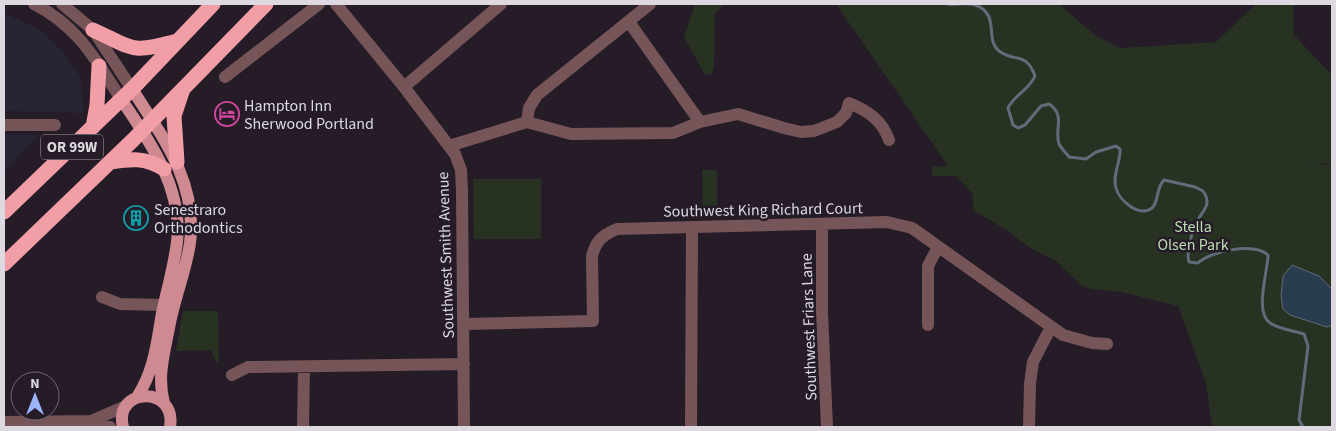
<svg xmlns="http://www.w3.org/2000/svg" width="1336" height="431" viewBox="0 0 1336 431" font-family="'Source Sans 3',sans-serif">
<rect width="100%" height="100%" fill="#251c28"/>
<path fill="#272434" d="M4,13l35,16 25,24 16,23 4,37 -80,-2z
M4,135h34l-34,37z"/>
<path fill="#273223" d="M695,4h29l-9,9 -1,55 -3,6 -6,1 -21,-38z
M836,4h223l37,32 24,12 96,-6 40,-38h37l1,31 38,40v88h-26l26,1v263h-120l-6,-44 -28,-77 -57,-14 -30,-3 -10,-4 -25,-24 -26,-13 -22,-17 -35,-21v-16l-17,-18h-24v-9l16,-1z
M702,170h15v46h-14z
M473,179h68v60h-67z
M183,311h35l1,49 -3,3 -5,-13 -35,1z"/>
<path fill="#2a3d4f" stroke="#606c7a" d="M1292,265l27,11 13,13v36l-5,2 -37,-12 -7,-6 -2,-13 2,-20z"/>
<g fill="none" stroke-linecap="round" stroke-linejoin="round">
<path stroke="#606c7a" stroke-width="3" d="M948,4c8,1 19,-2 27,1 26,9 9,34 24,46 16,12 27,0 36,25 -6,14 -20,18 -27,32l5,17 5,3 7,-3 16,-19 8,-2c17,11 5,25 10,40 2,4 7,9 10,13l17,2 10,-7 20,-6 4,3c1,13 -8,25 -4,39 3,12 23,30 36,20 7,-6 4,-21 12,-28l31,7 8,4c10,14 -1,20 -7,32 -4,7 -10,32 -7,39l9,1c13,-12 56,-21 70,-8 0,16 -14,57 2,68 9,6 24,8 34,11l4,12 -9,74 4,7"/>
<path stroke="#765558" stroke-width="12" d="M34,4c43,21 62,56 87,95
M62,4l31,26 39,59
M336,4l68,83 51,67 6,16 1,21 2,236
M629,22l71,100
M225,77l94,-73
M404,87l97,-83
M527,122l2,-14 8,-13 113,-91
M4,125h51
M449,146l78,-24 44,12 102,-1 27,-11 38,-8 46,14 17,4 13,-1 23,-9 9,-9 3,-10c19,8 33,17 40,37
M822,225v87l5,115
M102,297l18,7 44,1
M465,324l128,-3 -1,-65c4,-16 11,-21 25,-27l270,-7 25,6 151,107 29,8 15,1
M928,325v-59l10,-19
M232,375l16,-8 216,-3
M91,421l35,-15
M4,422l87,-1 19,6
M303,427l1,-60
M691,427l1,-200
M1029,427l1,-43 3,-22 18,-35"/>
<path stroke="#ce8991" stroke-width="12" d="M132,89c30,47 66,94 58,154 -4,28 -16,56 -21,85 -5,26 -12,49 -5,75
M121,99c29,43 62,89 56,143 -3,24 -10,48 -15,71 -5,29 -8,59 -25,84
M123,427c-10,-40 54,-42 47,0"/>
<path stroke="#f19ea7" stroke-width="15" d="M93,30c42,19 37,24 84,11
M93,127l4,-22 2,-39
M110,162c21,-3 35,-5 54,7
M177,162l-3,-46 8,-24
M4,212l128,-123 81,-85
M4,264l129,-124 133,-136"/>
</g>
<defs>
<symbol id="hotel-ring" viewBox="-11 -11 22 22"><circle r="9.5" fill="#251c28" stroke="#d1479c" stroke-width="1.5"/><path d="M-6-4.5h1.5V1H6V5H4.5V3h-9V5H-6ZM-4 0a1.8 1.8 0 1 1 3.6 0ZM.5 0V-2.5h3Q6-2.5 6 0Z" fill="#d1479c"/></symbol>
<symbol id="building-ring" viewBox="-11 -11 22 22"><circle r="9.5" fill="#251c28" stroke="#0f9aa8" stroke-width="1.5"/><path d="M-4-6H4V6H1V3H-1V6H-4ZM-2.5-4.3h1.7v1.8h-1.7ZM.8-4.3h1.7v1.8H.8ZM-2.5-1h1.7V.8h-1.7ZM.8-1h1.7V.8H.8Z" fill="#0f9aa8"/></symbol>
</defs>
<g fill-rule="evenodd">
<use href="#hotel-ring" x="213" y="100" width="28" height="28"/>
<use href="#building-ring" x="122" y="204" width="28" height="28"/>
</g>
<g text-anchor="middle" stroke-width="5" stroke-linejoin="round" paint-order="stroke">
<rect fill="#251c28" stroke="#a6a0a9" stroke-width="1" x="41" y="134.5" width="62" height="25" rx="4"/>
<g font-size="15" font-weight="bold" fill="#ded8e0">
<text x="72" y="152">OR 99W</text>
</g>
<g font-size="16" fill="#ded8e0" stroke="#251c28" text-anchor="start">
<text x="244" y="111">Hampton Inn<tspan x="244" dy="18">Sherwood Portland</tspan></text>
<text x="154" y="215">Senestraro<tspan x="154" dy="18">Orthodontics</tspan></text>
</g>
<g font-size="16" fill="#ded8e0" stroke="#251c28">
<text transform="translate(763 209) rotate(-1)" y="6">Southwest King Richard Court</text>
<text transform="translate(445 255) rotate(-92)" y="6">Southwest Smith Avenue</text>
<text transform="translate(808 327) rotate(-92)" y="6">Southwest Friars Lane</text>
</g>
<g font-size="16" fill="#bddeb1" stroke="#251c28">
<text x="1193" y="232">Stella<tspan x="1193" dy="18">Olsen Park</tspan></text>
</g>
</g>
<rect width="1336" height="431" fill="none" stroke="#ded8e0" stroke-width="10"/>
<g transform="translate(35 396)"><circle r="24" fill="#251c28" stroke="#6f6772"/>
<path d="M0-4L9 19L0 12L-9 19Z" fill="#9bb4fd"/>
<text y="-8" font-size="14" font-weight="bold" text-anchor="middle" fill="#ded8e0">N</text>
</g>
</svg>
